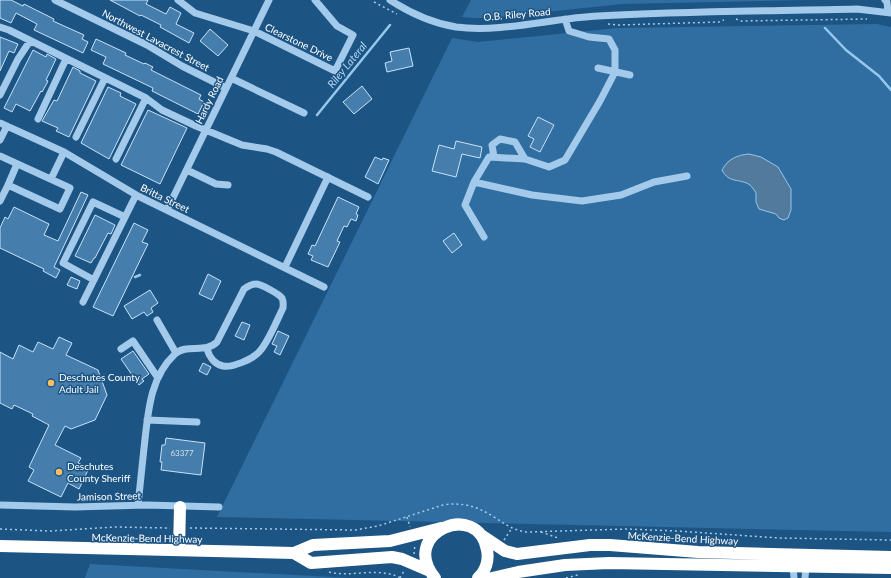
<svg xmlns="http://www.w3.org/2000/svg" width="891" height="578" viewBox="0 0 891 578" font-family="Lato,sans-serif">
<rect width="100%" height="100%" fill="#1c5484"/>
<path fill="#306ea2" d="M471,0h337l-186,4 -132,14h-16l-12,-1z
M877,24l14,3v505l-674,-15 235,-479 26,4 140,-14z
M90,564l260,14h-265z"/>
<path fill="#527a9d" stroke="#96c7ec" d="M749,154l12,3 17,10 13,22v21l-3,8 -4,2 -5,-2 -3,-4 -17,-5 -3,-7v-9c-1,-2 -4,-6 -6,-8 -10,-7 -21,-1 -28,-15 6,-11 15,-15 27,-16z"/>
<g fill="none" stroke-linecap="round" stroke-linejoin="round">
<path stroke="#96c7ec" stroke-width="2.5" d="M825,28l21,22 33,26 12,14
M317,115l73,-90
M135,277l5,-2"/>
</g>
<path fill="#457ead" stroke="#c8e2f8" d="M0,0h11l12,6 1,-2 30,15 -1,2 31,14 -2,4 6,3 -5,11 -49,-23 3,-6 -21,-11 -5,10 -11,-5z
M110,0h38l-2,4 20,10 4,-7 11,6 -5,11 18,9 -5,10 -29,-16 1,-2 -20,-10 -1,1z
M210,29l18,16 -10,11 -18,-15z
M0,37l18,7 -4,9 -5,-2 -9,20z
M96,39l30,14 -1,2 19,9 1,-1 8,4 -2,3 50,25 -2,4 5,3 -6,12 -46,-23 1,-3 -50,-24 3,-7 -15,-7z
M409,48l4,18 -26,6 -2,-9 7,-2 -2,-9z
M33,50l13,7 1,-3 9,5 -10,21 2,1 -2,4 -4,7 -1,-1 -11,20 -14,-7 -4,8 -8,-4z
M73,67l7,4v2l16,8 -27,56 -13,-6 2,-3 -16,-7 12,-21 3,1z
M362,86l10,13 -18,15 -11,-12z
M108,87l13,6 -1,3 16,8 -27,55 -28,-16z
M148,110l39,18 -27,56 -39,-19z
M538,117l16,8 -14,27 -10,-5 4,-8 -6,-3z
M456,141l26,6 -2,11 -18,-4 -6,23 -24,-6 7,-26 15,4z
M375,157l7,3 1,-2 6,2 -11,24 -13,-7z
M81,192l7,3 -34,72 6,3 -4,8 -13,-7 1,-2 -44,-21v-20l5,-11 3,2 6,-12 35,17 -5,11 14,6z
M338,197l21,10 -3,7 2,1 -2,6 -5,-2 -4,8 -3,-1 -7,15 3,1 -12,25 -17,-7 2,-4 -5,-2 4,-9 3,1z
M95,215l20,10 -4,9 -3,-1 -13,25h-1l-3,5 -16,-7z
M134,223l14,7 -6,12 6,2 -35,72 -20,-9z
M454,233l8,12 -10,8 -9,-12z
M208,274l13,7 -9,19 -13,-6z
M71,277l9,4 -3,8 -10,-4z
M150,290l8,13 -7,5 2,4 -6,4 -3,-4 -12,7 -8,-13z
M242,322l8,3 -6,15 -9,-4z
M278,331l11,5 -9,19 -6,-3 3,-6 -5,-2z
M59,337l13,6 -6,12 32,15 9,25 -12,25 -24,9 -6,-3 -10,19 26,13 -3,5 11,5 -10,21 -11,-6 -7,14 -33,-16 6,-11 -5,-3 20,-42 -17,-9 1,-2 -19,-9 -2,4 -12,-6v-51l13,7 6,-14 14,7 5,-10 15,7z
M133,351l16,23 -7,5 2,2 -5,4 -18,-26z
M203,363l8,4 -4,8 -8,-4z
M166,438l39,5 -4,32 -40,-5 1,-8h-2l2,-17h3z"/>
<g fill="none" stroke-linecap="round" stroke-linejoin="round">
<path stroke="#a3caea" stroke-width="1.5" stroke-dasharray="2 3" stroke-linecap="butt" d="M374,2l23,12
M736,19l5,2 126,-2
M608,24l10,1 101,-3 5,-2
M407,517l3,10
M190,528l165,2 23,-4 65,-21c19,-3 34,1 51,12 11,7 20,14 34,15l99,-3 50,2 102,7 112,2
M0,529l50,2 65,-4 55,1
M541,532l17,6
M504,540l8,-12
M414,554l1,-10
M329,572c23,6 48,-6 72,6
M400,578l4,-7
M566,578l12,-3"/>
<path stroke="#a3caea" stroke-width="7" d="M55,0l92,45 35,21 44,22
M178,0l17,13 59,18 81,40 18,-36 -16,-9 -22,-26
M390,0c20,13 42,23 66,27 45,6 97,-9 142,-11 86,-5 173,-5 259,-7l34,4
M885,0l2,2 1,10
M0,27l9,3 137,68 16,12 34,16 46,19 25,4 9,3 92,45
M598,68l32,7
M231,78l73,35
M0,95l18,-36 12,-18
M38,119l28,-60
M0,123l64,29 74,44 186,91
M76,137l29,-59
M0,140l7,-14
M0,156l70,32 -10,21 -52,-24 -8,16
M494,157l-2,-12 8,-6 15,3 10,17
M116,159l30,-61
M187,170l29,14 12,1
M51,179l13,-27
M474,182l58,13 50,6 39,-6 33,-13 33,-6
M8,185l9,-21
M167,210l102,-210
M484,237l-19,-32 9,-23 15,-25 36,2 24,8 16,-7 35,-59 15,-29v-22l-6,-11 -20,-2 -20,-6 -4,-12
M285,267l43,-90
M94,280l-31,-17 30,-61 32,15
M83,302l53,-107
M157,320l19,33
M121,349l12,-8 25,37
M147,420l50,2
M0,505l75,2 72,-2 72,2
M138,505c2,-19 4,-38 6,-57 4,-33 5,-70 31,-94 12,-11 30,0 42,-12l27,-53c4,-3 7,-5 12,-5 5,0 23,10 26,14 2,4 1,7 1,10 -6,12 -15,35 -24,44 -6,7 -27,16 -36,14 -9,-2 -14,-10 -16,-17
M793,566l1,12
M805,578l1,-12"/>
<path stroke="#fff" stroke-width="12" d="M481,535l24,16 12,3 73,-9h20l88,7 193,5
M0,546l294,7 19,-8 77,-4 51,-13
M179,550l1,-43
M294,553l17,10 81,-6 10,2 28,12
M435,578c-37,-45 43,-79 52,-28 2,10 -1,21 -9,28
M492,578l26,-6 47,-7 44,-2 282,5"/>
</g>
<g fill="#fbbf61" stroke="#1c5484" stroke-width="1.5">
<circle cx="51" cy="383" r="4"/>
<circle cx="59" cy="472" r="4"/>
</g>
<g text-anchor="middle" stroke-width="3" stroke-linejoin="round" paint-order="stroke">
<g font-size="8" fill="#d0dfea">
<text x="182" y="456">63377</text>
</g>
<g font-size="10" fill="#fff" stroke="#1c5484">
<text transform="translate(517 14) rotate(-5)" y="4">O.B. Riley Road</text>
<text transform="translate(156 40) rotate(28)" y="4">Northwest Lavacrest Street</text>
<text transform="translate(299 42) rotate(26)" y="4">Clearstone Drive</text>
<text transform="translate(209 100) rotate(-64)" y="4">Hardy Road</text>
<text transform="translate(165 198) rotate(26)" y="4">Britta Street</text>
<text transform="translate(109 496) rotate(-1)" y="4">Jamison Street</text>
<text transform="translate(147 538) rotate(1)" y="4">McKenzie-Bend Highway</text>
<text transform="translate(683 538) rotate(3)" y="4">McKenzie-Bend Highway</text>
</g>
<g font-size="10" fill="#fff" stroke="#1c5484" text-anchor="start">
<text x="59" y="381">Deschutes County<tspan x="59" dy="12">Adult Jail</tspan></text>
<text x="67" y="470">Deschutes<tspan x="67" dy="12">County Sheriff</tspan></text>
</g>
<g font-size="11" font-style="italic" fill="#afd4f2" stroke="#1c5484">
<text transform="translate(347 65) rotate(-51)" y="4">Riley Lateral</text>
</g>
</g>
</svg>
